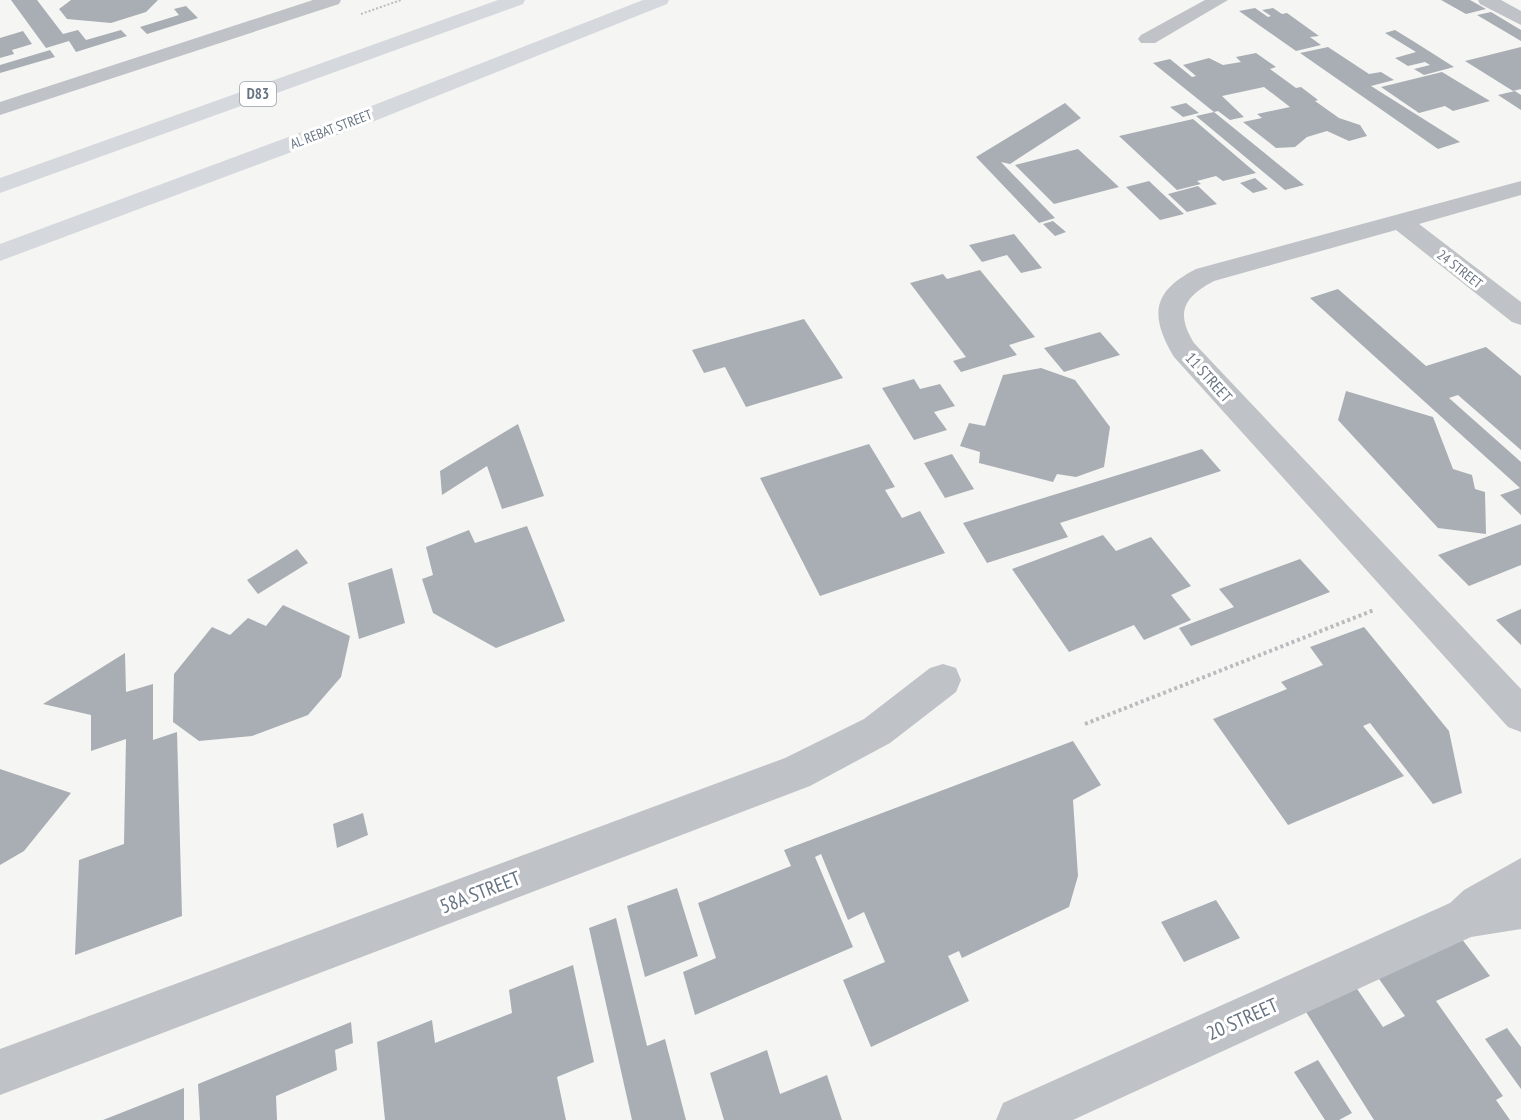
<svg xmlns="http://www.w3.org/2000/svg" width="1521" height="1120" viewBox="0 0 1521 1120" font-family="'PT Sans Narrow',sans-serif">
<rect width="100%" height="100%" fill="#f5f6f3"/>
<path fill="#a8aeb4" d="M11,0h26l26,34 15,-4 8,10 35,-10 6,6 -51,16 -7,-11 -23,7z
M71,0h87l-12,12 -35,11 -44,-4 -8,-10z
M1441,0h29l16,9 -20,5z
M186,6l12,12 -51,16 -7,-7 39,-12 -5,-6z
M1255,8l13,9 3,-1 -9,-6 11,-2 9,6 5,-1 32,23 -9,1 11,8 -25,6 -57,-40z
M1491,12l30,18v11l-44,-26z
M1395,30l18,11 41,26 -30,8 -10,-6 16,-4 -5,-3 -17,4 -13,-8 21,-6 -31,-19z
M23,31l9,13 -20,6 2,4 -14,4v-20z
M1328,47l41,27 12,-2 13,8 -23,6 89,56 -22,7 -138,-96z
M1521,47v42l-8,2 -48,-30z
M50,50l5,7 -55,16v-8z
M1256,53l20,14 -6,2 26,19 5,-1 17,13 -3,1 24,17 21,7 7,11 -18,5 -22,-10 -20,6 -12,10 -19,1 -33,-26 19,-4 -5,-4 33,-7 -26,-20 -42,9 22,21 -14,3 -12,-9 -4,1 90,73 -19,5 -89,-74 18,-4 -61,-49 17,-4 22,18 4,-1 -13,-11 26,-7 14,7 18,-3 -5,-5z
M1442,72l48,29 -37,10 -8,-5 -26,7 -38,-26z
M1515,91l6,4v15l-23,-15z
M1065,103l16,15 -71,46 -9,-2 54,56 -16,5 -63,-66z
M1186,103l13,10 -16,4 -13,-10z
M1193,119l63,54 -33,8 -7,-5 -19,5 4,3 -24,6 -58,-54z
M1078,149l41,38 -65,17 -39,-39z
M1255,178l13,11 -15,4 -13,-10z
M1149,181l35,33 -24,6 -34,-33z
M1198,186l19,18 -30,8 -19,-18z
M1053,221l13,11 -11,4 -12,-12z
M1014,234l28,34 -21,5 -14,-18 -25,7 -13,-17z
M980,270l55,67 -26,8 8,10 -56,17 -8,-11 13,-4 -56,-74 33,-9 4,5z
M1338,289l88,77 60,-19 35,29v74l-63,-55 -9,3 72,64v53l-21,-20 20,-7 -210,-190z
M804,319l39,59 -97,29 -21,-40 -21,6 -12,-23z
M1100,332l20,23 -56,17 -20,-24z
M1041,368l34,12 35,47 -6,40 -28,10 -19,-3 -4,8 -74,-19 1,-11 -20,-6 9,-23 16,3 18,-51z
M914,379l6,10 20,-5 15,22 -21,6 13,18 -33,10 -32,-52z
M1346,391l87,26 20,52 19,6 3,14 10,3 1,42 -48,-6 -100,-108z
M518,424l26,72 -42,13 -15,-43 -45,29 -2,-24z
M869,444l26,43 -10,3 17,28 18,-7 25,42 -125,43 -60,-118z
M1202,449l19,22 -161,52 8,14 -81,26 -24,-40z
M952,454l22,35 -29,9 -21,-35z
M1521,524v41l-52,21 -31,-31z
M527,526l38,95 -69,27 -63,-35 -11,-34 11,-4 -7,-28 43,-17 6,13z
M1103,535l13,16 35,-14 40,49 -20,9 20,25 -47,20 -10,-15 -65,27 -57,-83z
M297,549l11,14 -50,31 -11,-14z
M1300,559l30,33 -139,54 -12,-18 55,-21 -15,-18z
M392,568l13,55 -46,16 -11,-56z
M283,605l67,31 -9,41 -33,38 -56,21 -53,5 -26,-19 1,-48 38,-47 18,8 18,-17 18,8z
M1521,609v36l-25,-25z
M1364,627l85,104 13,62 -29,11 -63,-81 -7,3 41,50 -116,49 -75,-106 74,-30 -6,-7 42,-17 -13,-18z
M125,653l1,39 27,-8v56l24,-8 5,184 -107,39 4,-95 45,-16 2,-105 -35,12v-36l-48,-11z
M1073,741l28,44 -28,15 5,76 -9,31 -107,51 -3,-7 -11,5 21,45 -98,46 -28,-67 42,-18 -21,-50 -16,8 -27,-66 -6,3 38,90 -158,68 -12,-43 33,-14 -18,-55 93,-37 -7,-16z
M0,769l71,24 -47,58 -24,14z
M363,813l5,22 -31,13 -4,-24z
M677,888l21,68 -53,21 -18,-71z
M1216,900l24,38 -56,24 -23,-40z
M616,918l31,128 18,-7 21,81h-54l-43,-192z
M1455,930l35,46 -54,25 67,95 -7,4 14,20h-136l-73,-116 50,-24 32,47 22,-11 -33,-47z
M573,965l21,97 -37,15 9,43h-181l-8,-78 55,-22 3,23 77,-30 -3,-23z
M351,1022l2,21 -18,7 2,20 -61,26 1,24h-77l-2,-36z
M1507,1028l14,19v42l-36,-50z
M767,1050l13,44 47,-19 15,45h-118l-14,-47z
M1318,1060l34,53 -13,7h-14l-31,-48z
M184,1088v32h-81z"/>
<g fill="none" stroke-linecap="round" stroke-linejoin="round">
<path stroke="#b9bbbe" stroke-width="2" stroke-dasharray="2 2" stroke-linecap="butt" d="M361,14l40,-14"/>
<path stroke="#b9bbbe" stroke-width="4" stroke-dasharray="3 3" stroke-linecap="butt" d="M1085,724l289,-114"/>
<path fill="#bfc2c6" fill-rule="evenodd" d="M313,0h28l-2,4 -339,111v-13z
M1205,0h23l-73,43h-14l-3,-4 3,-4z
M1478,0h23l20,11v14l-41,-21z
M1521,181v14l-102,29 102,78v23l-9,-3 -116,-92 -182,51c-30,16 -39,31 -20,62l327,346v43l-13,-5 -334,-370c-24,-41 -23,-65 22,-88z
M943,664l13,4 5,12 -5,12 -66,51 -80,43 -810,309v-46l785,-291 79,-39 66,-51z
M1521,858v71l-50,8 -398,183h-77l7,-17 447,-200 14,-13z"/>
<path fill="#d5d8dc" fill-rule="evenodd" d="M498,0h27l-2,4 -523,189v-15z
M643,0h26l-2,4 -295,118 -372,139v-17l356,-132z"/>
</g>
<g text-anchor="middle" stroke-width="6" stroke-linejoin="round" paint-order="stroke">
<g font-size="14" fill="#677482" stroke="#fff">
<text transform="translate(331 129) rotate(-21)" y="5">AL REBAT STREET</text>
<text transform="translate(1460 269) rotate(38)" y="5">24 STREET</text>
</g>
<rect fill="#fff" stroke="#959ea8" stroke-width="1.5" x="240" y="82" width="36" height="24" rx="4.5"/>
<g font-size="15" font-weight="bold" fill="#677482">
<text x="258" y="99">D83</text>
</g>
<g font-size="16" fill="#677482" stroke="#fff">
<text transform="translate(1209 377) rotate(48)" y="6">11 STREET</text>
</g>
<g font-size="20" fill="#677482" stroke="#fff">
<text transform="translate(480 892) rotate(-21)" y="7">58A STREET</text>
<text transform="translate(1242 1019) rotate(-24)" y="7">20 STREET</text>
</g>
</g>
</svg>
